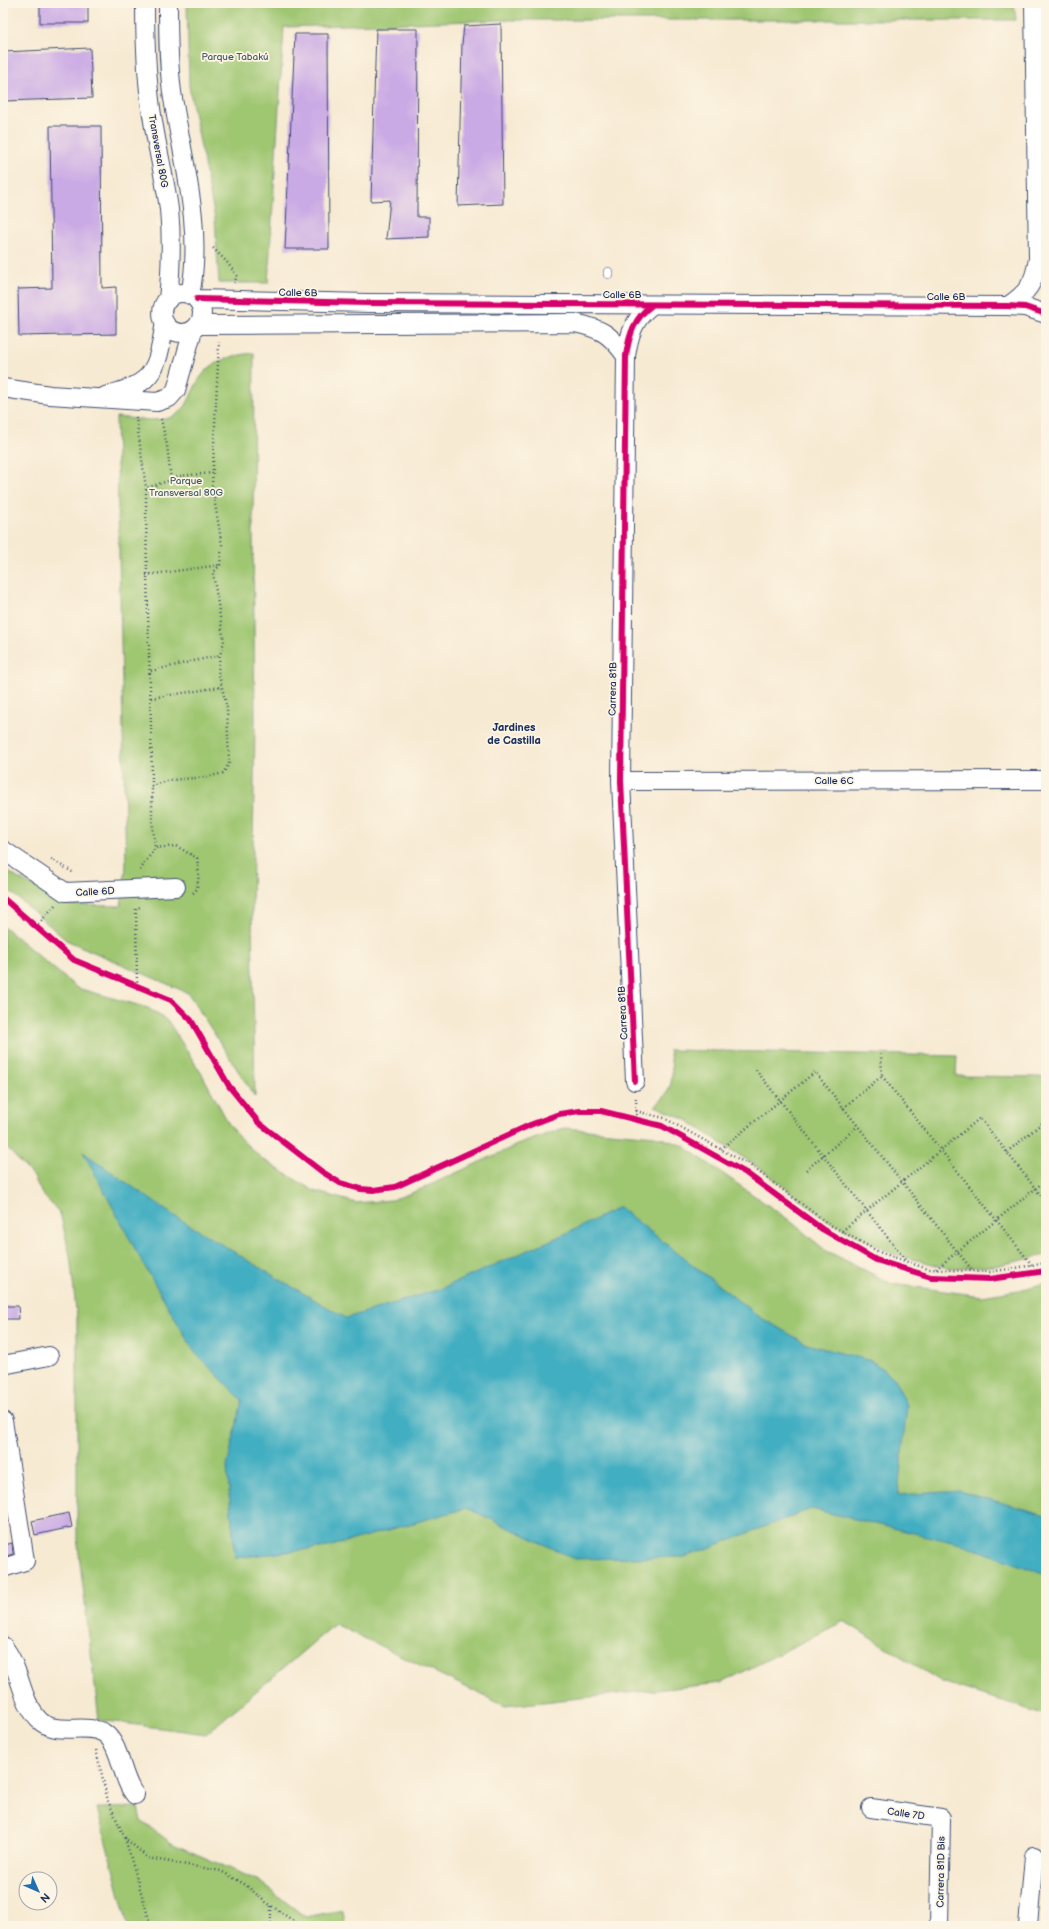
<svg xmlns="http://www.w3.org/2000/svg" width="1049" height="1929" viewBox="0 0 1049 1929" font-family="'Balsamiq Sans',sans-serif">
<rect width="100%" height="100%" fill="#fcf5e5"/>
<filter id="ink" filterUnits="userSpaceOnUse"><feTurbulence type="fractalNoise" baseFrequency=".025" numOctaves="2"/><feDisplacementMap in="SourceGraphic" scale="8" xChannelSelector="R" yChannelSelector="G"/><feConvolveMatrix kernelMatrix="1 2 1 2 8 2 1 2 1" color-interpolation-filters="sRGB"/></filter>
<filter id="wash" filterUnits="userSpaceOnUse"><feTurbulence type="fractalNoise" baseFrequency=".012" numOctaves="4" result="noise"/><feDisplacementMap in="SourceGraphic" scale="16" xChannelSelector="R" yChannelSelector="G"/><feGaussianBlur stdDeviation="0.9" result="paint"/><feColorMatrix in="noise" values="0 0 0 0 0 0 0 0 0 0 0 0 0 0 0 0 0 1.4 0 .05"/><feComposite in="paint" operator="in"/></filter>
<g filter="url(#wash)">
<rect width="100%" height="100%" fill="#f7ead3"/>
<path fill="#9fc671" stroke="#5d7a68" d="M187,3h827l2,17h-513l-219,7 -16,256h-49l-4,-64 -26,-133z
M254,353l-1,181 2,188 -3,191 3,184 -67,-104 -122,-53 -63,-55v-17l16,11 52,26 50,1 5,-40 -10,-449c15,1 43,6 56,0 13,-5 16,-16 22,-28 12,-27 32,-33 60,-36z
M3,926l74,62 71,20 20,13 35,55 26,48 12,15 21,20 52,32 42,12 36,-3 27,-10 98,-45 47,-17 91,8 27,9 107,75 36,30 67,34 90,12 37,-6 27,-7v432l-104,-33 -98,-61 -123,62 -216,23 -170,-82 -129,110 -107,-14 -22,-183v-218l-7,-64 -10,-42 -18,-19 -8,-17 -27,-29 -4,-1z
M669,1050l288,6 -1,20 90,1v178l-51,11 -47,2 -55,-14 -66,-34 -62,-48 -80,-53 -30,-13c20,-16 19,-32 14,-56z
M138,1807l3,14 32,23 86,37 46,36 38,-7 2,16h-217l-31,-118z"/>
<path fill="#43aec1" stroke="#2f6e90" d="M83,1152l87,61 97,59 79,46 94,-29 138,-61 41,-21 139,109 49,28 65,17 22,17 13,27 -9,90 61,-4 87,24v60l-81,-30 -154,-36 -126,48 -110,2 -108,-51 -139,39 -93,11 -8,-91 15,-67 -47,-47 -54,-93z"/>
<g id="blocks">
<path fill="#caaae5" d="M40,3h48v20h-48z
M501,24l2,180 -45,2 4,-162 2,-18z
M376,29h42l-1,188h12v20l-43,2 4,-39 -19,1z
M295,34h33l1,215h-44z
M90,48l2,50 -89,3v-49z
M50,126h51l1,162 14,-1v47l-97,2 -1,-47 34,-1z
M3,1306h15l1,13h-16z
M69,1513l3,14 -37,8 -3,-14z
M12,1543l1,11 -10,3v-12z"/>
</g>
</g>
<g filter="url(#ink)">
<use href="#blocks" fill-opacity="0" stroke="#3c4b70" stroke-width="1"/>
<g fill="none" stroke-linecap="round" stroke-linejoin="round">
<defs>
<path id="lane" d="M608,272v2"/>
<path id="street" d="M145,3c0,33 1,65 5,97 4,37 14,72 19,109 3,30 2,60 -1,91
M168,3c0,30 0,59 4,89 10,66 32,136 18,203
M162 313a20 20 0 1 1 40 0a20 20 0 1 1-40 0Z
M197,299l171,4 640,3 17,1 21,7
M1008,306c20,-14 26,-22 30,-47l-4,-256
M198,325l377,-2c27,6 35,11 51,33
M3,388l47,7 107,7 12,-4 7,-8 17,-60
M105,396c13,-4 30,-8 40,-17 15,-13 16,-38 20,-56
M621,781l425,-1
M3,850l62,42 111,-5
M635,1081l-14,-300 5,-425c3,-21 8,-38 26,-51
M3,1365l46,-9
M3,1421l22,140 -22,7
M3,1646c18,22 17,54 36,74 17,17 46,2 65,13 17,11 17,46 31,62
M871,1808l70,10 -2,108
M1028,1926l6,-70"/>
</defs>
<use href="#lane" stroke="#3c4b70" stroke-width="10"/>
<use href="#street" stroke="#3c4b70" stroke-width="20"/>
<path stroke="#3c4b70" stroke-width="2.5" stroke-dasharray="1 3" stroke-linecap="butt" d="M213,248l13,13 11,15 -3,7
M136,417l10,71
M161,419l6,26 4,35 8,-4 34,-3
M146,575l74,-10
M151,671l69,-16
M151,698l70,-11
M152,786c-1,-99 -6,-199 -6,-298l25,-8
M51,859l23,14
M140,870l15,-22
M193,893l4,-4 2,-16 -2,-15 -21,-12 -21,2 -3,-31v-31l18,-6 37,-3 16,-4 6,-9 -2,-56 -9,-37 2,-16 4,-13 -11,-69 7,-8 2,-20 -10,-59 7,-144
M36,927l19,-22
M137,986l-1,-77 4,-2
M756,1070l151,192
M882,1076l150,189
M636,1098l1,22
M843,1108l39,-32 -1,-22
M636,1111l28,7 87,48 76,57 52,29 49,17 62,3 56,-9
M721,1149l94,-77 157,198
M1007,1152l39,-32
M806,1170l52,-44
M842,1231l138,-113 66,84
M936,1269l110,-89
M96,1750l12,51 17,37 23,20 73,13 25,14 17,15 38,26
M125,1838l26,88
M271,1906v20"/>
<use href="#lane" stroke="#fff" stroke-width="9"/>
<use href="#street" stroke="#fff" stroke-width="18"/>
<defs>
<path id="cycleway" d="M197,299l171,4 640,3 17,1 21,7
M3,898l71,62 97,40 20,20 38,66 30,37 62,48 19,12 21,6 12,1 22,-3 135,-62 29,-11 21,-3h21l61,15 84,47 76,56 54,31 55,17 59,2 56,-8
M635,1081l-14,-300 5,-425c3,-21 8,-38 26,-51"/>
</defs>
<use href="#cycleway" stroke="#fcf5e5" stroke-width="8"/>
<use href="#cycleway" stroke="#d6006c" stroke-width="6"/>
</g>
</g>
<g text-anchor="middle" stroke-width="3.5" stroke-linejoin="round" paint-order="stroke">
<g font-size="10" fill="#435c64" stroke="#fcf5e5">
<text x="235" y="60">Parque Tabakú</text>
<text x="186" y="484">Parque<tspan x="186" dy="12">Transversal 80G</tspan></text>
</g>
<g font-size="10" fill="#1b2f5e" stroke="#fcf5e5">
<text transform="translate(159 151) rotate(80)" y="4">Transversal 80G</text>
<text transform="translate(298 292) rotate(1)" y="4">Calle 6B</text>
<text x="622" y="298">Calle 6B</text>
<text x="946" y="300">Calle 6B</text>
<text transform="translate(612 689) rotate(-89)" y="4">Carrera 81B</text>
<text x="834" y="784">Calle 6C</text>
<text transform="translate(95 891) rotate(-3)" y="4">Calle 6D</text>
<text transform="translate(622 1013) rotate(-93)" y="4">Carrera 81B</text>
<text transform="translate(906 1813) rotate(8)" y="4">Calle 7D</text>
<text transform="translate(940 1872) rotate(-89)" y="4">Carrera 81D Bis</text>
</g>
<g font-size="11" font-weight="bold" fill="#1b2f5e" stroke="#fcf5e5">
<text x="514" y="731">Jardines<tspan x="514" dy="13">de Castilla</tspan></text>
</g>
</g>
<rect width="1049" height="1929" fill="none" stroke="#fcf5e5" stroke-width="16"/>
<g transform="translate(38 1891) rotate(135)"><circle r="19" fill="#fcf5e5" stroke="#a2a6af"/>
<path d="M0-3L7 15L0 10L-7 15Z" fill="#1f6fb2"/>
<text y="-6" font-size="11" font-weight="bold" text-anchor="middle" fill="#1b2f5e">N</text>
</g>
</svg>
